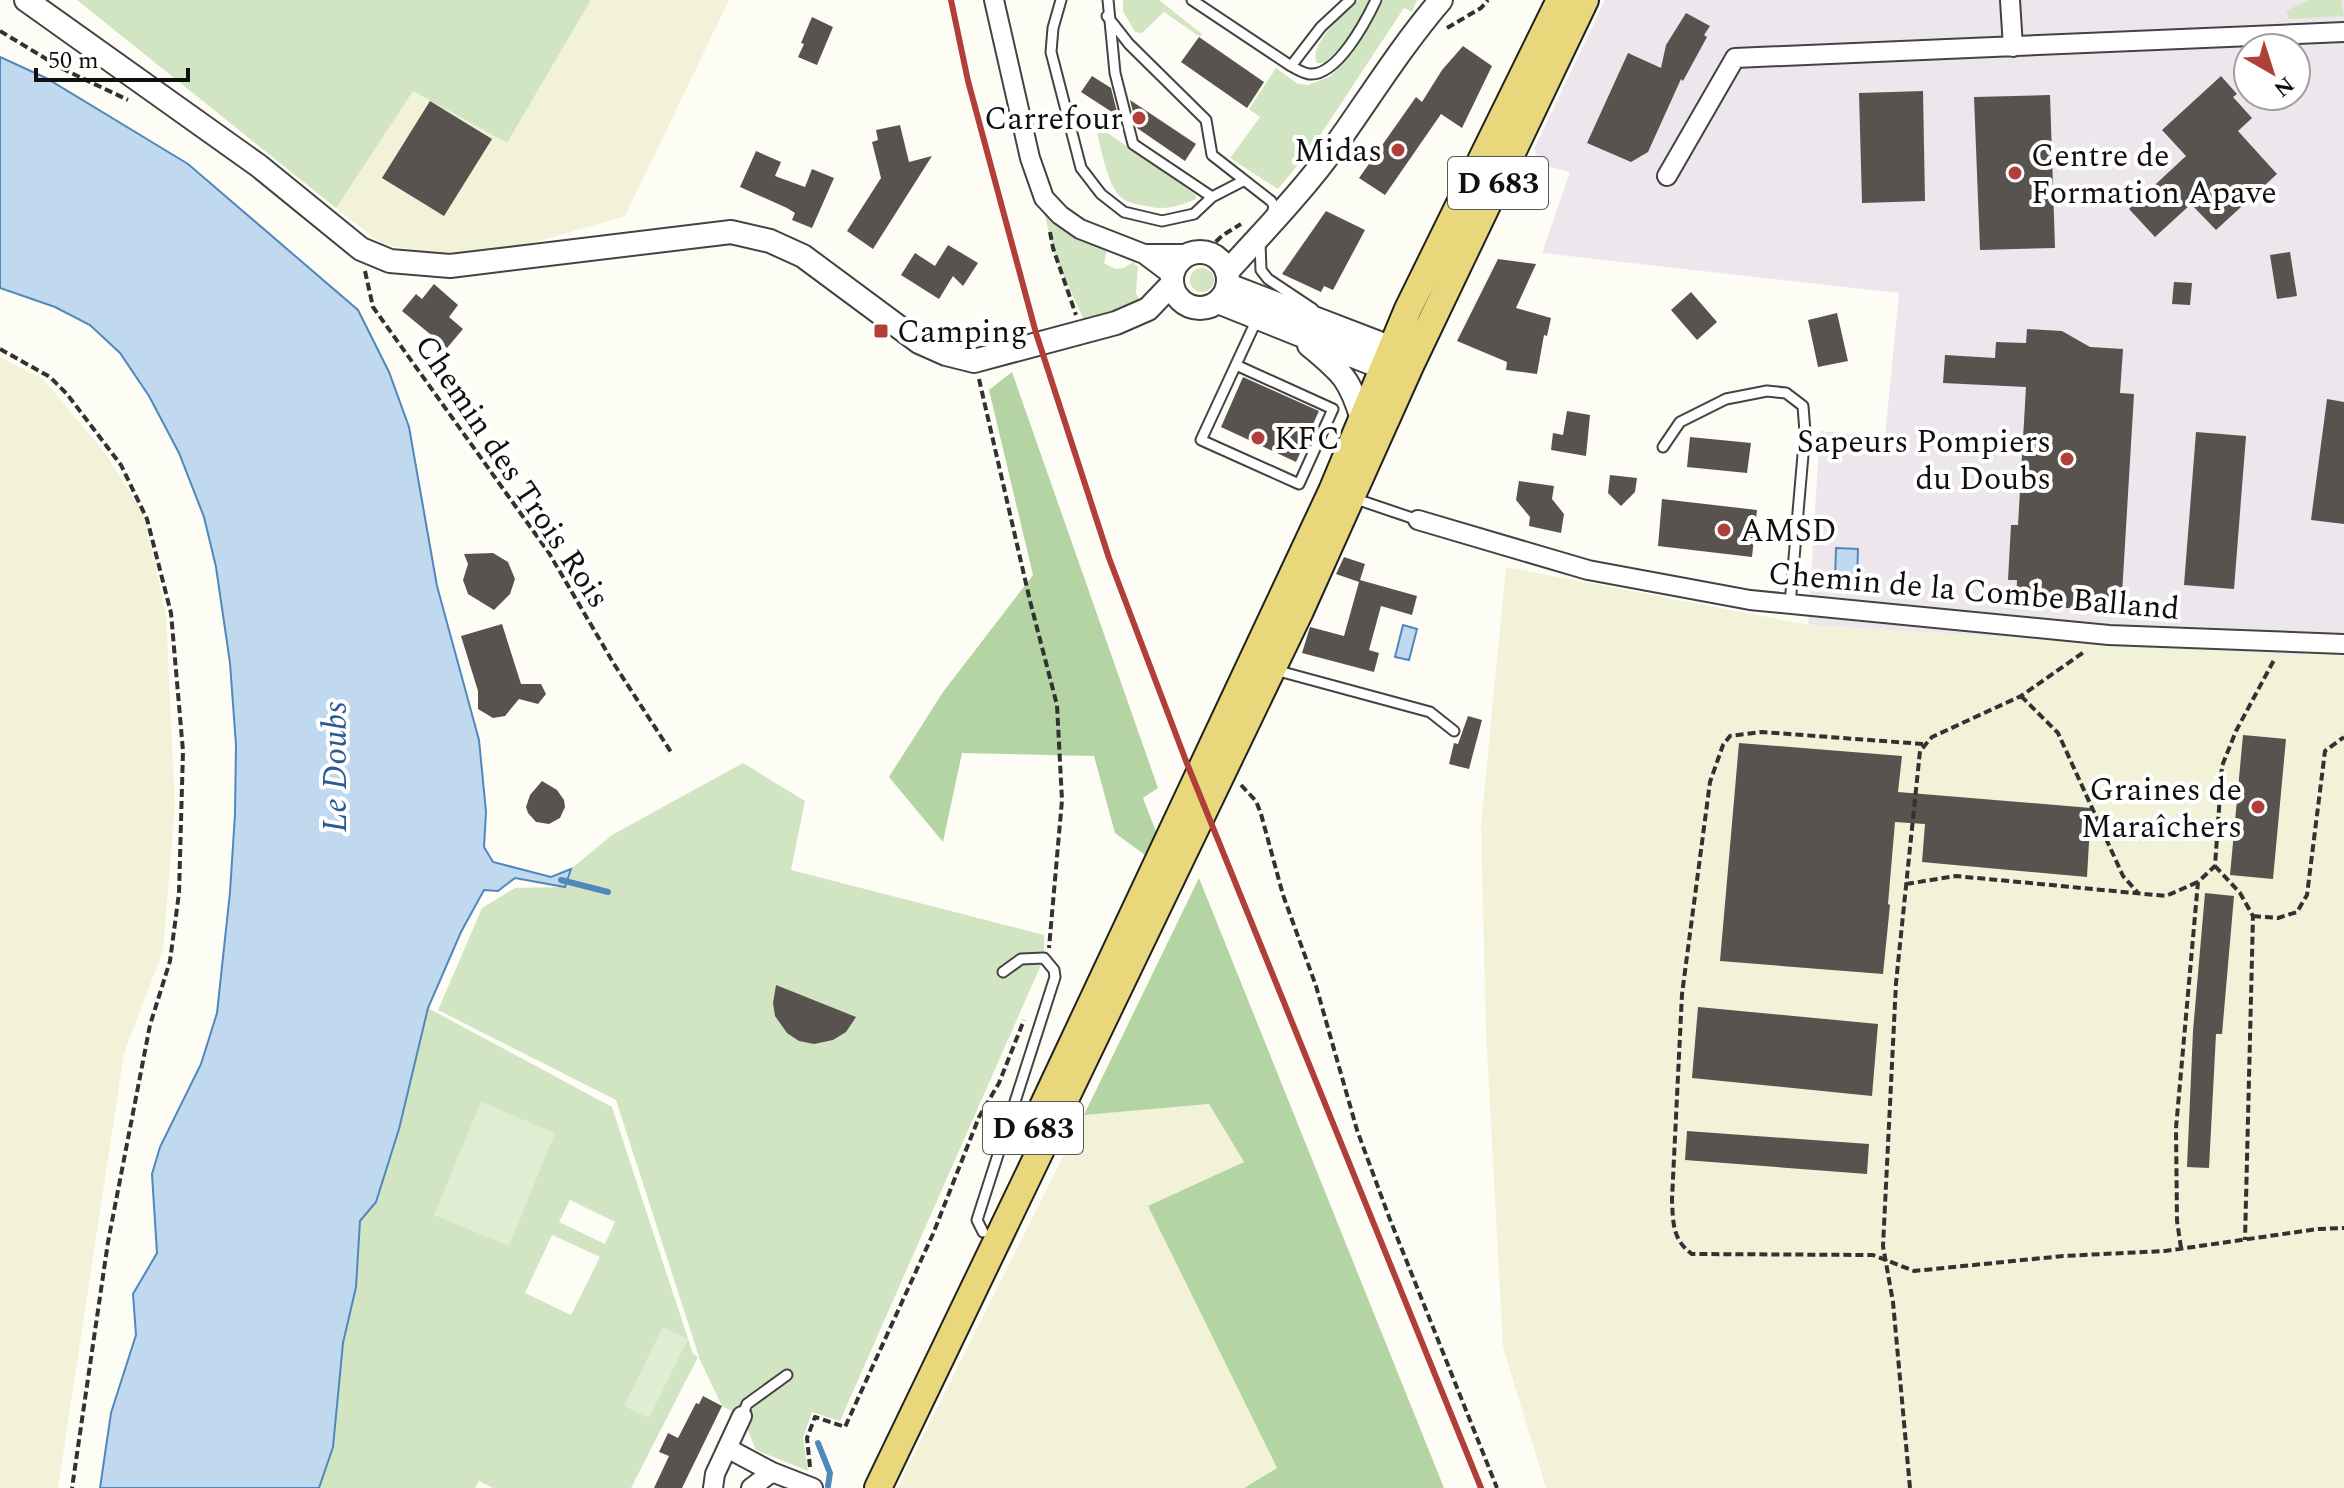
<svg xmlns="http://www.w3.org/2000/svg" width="2344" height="1488" viewBox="0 0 2344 1488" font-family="Spectral,serif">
<rect width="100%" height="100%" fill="#fefdf5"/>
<path fill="#ede6ed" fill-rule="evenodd" d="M1605,0h739v653l-53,2 -483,-30 12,-194 65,6 14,-144 -357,-40 28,-81 -29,-7 -7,-16zM2248,48h48v48h-48z"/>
<path fill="#f1f2d7" d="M591,0h138l-104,216 -110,32 -79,6 -54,-10 -46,-36 77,-118 94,53z
M0,357l43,22 62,74 39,61 22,100 9,191 -12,146 -39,102 -66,435h-58z
M1506,567l302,58 483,30 53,-2v835h-798l-43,-141 -17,-316 -5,-206z
M1209,1104l35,59 -96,43 129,262 -33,20h-347l187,-373z"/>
<path fill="#d1e5c2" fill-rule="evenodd" d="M77,0h514l-84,143 -94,-52 -77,117z
M1123,0h36l43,34 -2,3 -36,-25 -22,21 -7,-1 -12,-21z
M1358,0h13l-27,44 -20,19h-7c-10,-17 28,-51 41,-63z
M1384,0h33l-5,12 -8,-4 -93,141 -33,40 -48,-31 30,-41 -11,-8 27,-41 22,16 10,1 23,-9 24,-27z
M2309,0h32l3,16 -55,3 -3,-8z
M1095,124l101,71v4c-16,7 -32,12 -49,7 -7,-1 -17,-3 -24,-7 -16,-11 -23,-56 -28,-75z
M1044,212l63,37 -3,14 11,6 9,-1 9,-6 5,5 -2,26 5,10 -19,9 -38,8 -29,-63z
M1190 280a12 12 0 1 1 24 0a12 12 0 1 1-24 0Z
M743,763l62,38 -14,69 253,65v23l-204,463 -28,-9 -9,26 5,33 -52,-21 -14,-34 -20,-10 -22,-46 -84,-260 -178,-90 44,-102 33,-20 50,-1 6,-18 41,-34z
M428,1008l184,99 81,247 5,3 -67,131h-138l-14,-7 -4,7h-156l14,-41 10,-104 13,-56 4,-66 16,-20 23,-72zM570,1200l45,22 -10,22 -46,-22zM552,1235l48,22 -29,58 -46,-22z"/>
<path fill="#b4d4a3" d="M1012,372l146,416 -15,10 13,34 -11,23 -30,-22 -21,-77 -132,-3 -19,89 -54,-65 54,-85 90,-117 -44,-185z
M1199,878l245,610h-200l33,-20 -129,-262 96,-44 -35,-58 -125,11z"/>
<path fill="#e1edd2" d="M481,1102l74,31 -46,113 -75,-31z
M663,1327l25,12 -39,79 -25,-12z"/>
<path fill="#c0d9ef" stroke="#5087bd" stroke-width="2" d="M0,57l46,21 142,86 170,146 31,62 20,55 28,159 42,154 7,72 -2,35 9,15 58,15 20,-8 -6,18 -50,-9 -17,13 -14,-1 -23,42 -33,76 -29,121 -23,73 -16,19 -4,66 -13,56 -10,104 -14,41h-219l11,-75 25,-78 -3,-41 24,-41 -5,-79 8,-27 41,-83 16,-51 13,-121 5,-78 1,-69 -6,-82 -14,-96 -12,-50 -25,-64 -30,-57 -29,-43 -30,-28 -35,-18 -55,-19z
M1836,548l22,1 -1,30h-22z
M1403,625l14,4 -8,31 -14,-3z"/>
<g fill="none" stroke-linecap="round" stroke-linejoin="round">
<path stroke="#5087bd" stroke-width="6" d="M561,880l47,12
M818,1443l12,30 -2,13"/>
</g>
<path fill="#58534e" d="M1686,13l24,13 -6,9 3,2 -24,44 -2,-2 -33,73 -17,10 -44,-19 41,-90 33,15 5,-23z
M812,17l21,10 -16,38 -19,-8 6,-13 -3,-1z
M1199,37l65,45 -17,26 -66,-46z
M1463,46l29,20 -30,62 -21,-14 -56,81 -26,-17 57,-81 6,5 20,-32z
M1092,76l19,12 7,28 -37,-24z
M2221,76l16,18 -4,3 19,21 -14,13 39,43 -61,56 -25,-26 -36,33 -26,-28 57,-53 -24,-26z
M1923,91l2,110 -63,2 -3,-110z
M2050,95l5,153 -75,2 -6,-153z
M1130,100l66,44 -11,17 -48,-33z
M430,101l62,38 -48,77 -62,-38z
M900,125l9,37 23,-6 -59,93 -26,-18 34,-53 -9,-36 6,-2 -2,-10z
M756,151l25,11 -6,14 30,11 7,-18 22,9 -22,50 -20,-8 3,-7 -8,-5 -47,-21z
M1326,211l39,19 -32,60 -9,-4 -3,6 -39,-18z
M948,245l30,18 -15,23 -10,-10 -14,23 -38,-24 14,-22 20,13z
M2290,252l7,44 -20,3 -7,-44z
M1498,259l38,5 -20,44 35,10 -4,18 -3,-1 -7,39 -31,-4 1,-8 -50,-21z
M2174,282l18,1 -2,22 -18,-1z
M434,284l24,21 -9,12 14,12 -16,19 -45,-37 14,-17 6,5z
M1691,292l26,30 -20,18 -26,-30z
M1837,313l11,48 -30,6 -10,-47z
M2027,329l35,2 28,16 33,2 -3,44 14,1 -13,217 -105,-6 1,-25h-9l3,-55h7l8,-138 -83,-4 2,-28 50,3 1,-16 30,1z
M1243,377l76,34 -23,51 -75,-35z
M2327,399l17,3v122l-33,-4z
M1567,411l23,4 -4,41 -35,-6 2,-17 10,2z
M2196,432l50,4 -12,153 -50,-4z
M1690,437l61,6 -4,30 -60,-6z
M1610,475l27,3 -2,14 -14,14 -13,-13z
M1519,481l35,5 -2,13 12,15 -3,19 -32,-7 1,-9 -14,-17z
M1662,499l95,11 -5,47 -94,-11z
M493,553l15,9 7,17 -5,15 -16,16 -26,-16 -5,-14 5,-16 -4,-10z
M1344,557l21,7 -5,16 57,16 -5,19 -31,-9 -12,44 10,3 -5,19 -72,-19 8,-26 34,9 15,-54 -23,-8z
M502,624l19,60h20l5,10 -8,10 -19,-5 -14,17 -12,2 -15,-9v-18l-17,-55z
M1468,716l14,4 -13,49 -20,-5 5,-21 4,1z
M2243,735l43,4 -13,140 -43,-4z
M1739,743l163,13 -4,36 193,16 -4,69 -165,-15 3,-38 -30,-2 -7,82 2,1 -7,69 -163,-13z
M542,781l15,9 7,10 1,7 -5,11 -11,6 -13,-2 -8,-9 -2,-6 4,-12z
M2205,893l29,3 -12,138h-6l-7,134 -22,-1 6,-136z
M776,985l80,32 -10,15 -13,8 -19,4 -15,-3 -12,-8 -12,-17 -2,-13z
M1698,1007l180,17 -6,72 -180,-18z
M1687,1131l182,13 -2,30 -182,-14z
M703,1396l19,10 -40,82h-28l15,-32 -10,-4 9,-19 10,5 18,-35 3,1z"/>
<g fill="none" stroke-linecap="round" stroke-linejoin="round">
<defs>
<path id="service" d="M1061,0l-8,28 -2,24 30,116 20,26 23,18 38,9 32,-7 18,-17 31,-16
M1108,0l7,73 18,71 79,53
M1192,0l99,66 30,-39 29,-27
M1107,16l22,28 77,76 6,35 59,46 3,5 -2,9
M1291,66c5,3 12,7 18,8 28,3 57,-53 67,-74
M1260,243l1,27 7,9 45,30
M1236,365l97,44 -34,75 -98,-44 57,-123
M1663,447l17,-25 46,-23 41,-8 19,2 17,13 2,26 -15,172
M1353,498l65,22
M1275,670l155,42 24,19
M983,1232l-6,-12 78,-243 -1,-7 -10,-12 -23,1 -18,13
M742,1416l5,-12 40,-29"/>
<path id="minor" d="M994,0l36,158 14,40 16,17 20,14 64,25 28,21
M2010,0l3,47
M1667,176l68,-118 609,-26
M1144,254h45
M1418,520l170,50 162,30 359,35 235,9
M727,1448l45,24 41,16
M713,1488l2,-14 27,-58
M751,1488l21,-16"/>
<path id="tertiary" d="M26,0l233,166 102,83 29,12 60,5 281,-34 39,9 33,15 116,86 27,12 28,7 142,-38 32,-14 24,-25
M1172 280a28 28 0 1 1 56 0a28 28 0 1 1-56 0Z
M1227,272c33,-37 68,-72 98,-112 39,-53 73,-110 116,-160
M1228,285l164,63 11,11
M1218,302l165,66 17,-2
M1309,345c33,28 40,32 53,74"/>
<path id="primary" d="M1038,1117l294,-626 76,-182 152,-309
M878,1488l422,-877 110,-245 175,-366"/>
</defs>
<use href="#service" stroke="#434343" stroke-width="13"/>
<use href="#minor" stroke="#434343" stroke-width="22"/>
<use href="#tertiary" stroke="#434343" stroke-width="26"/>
<use href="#primary" stroke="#212121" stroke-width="30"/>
<path stroke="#323232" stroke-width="4" stroke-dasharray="8 4" stroke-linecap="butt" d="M1447,28l34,-20 7,-8
M0,31l63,38 65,31
M1050,232l3,16 23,67
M1207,250l16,-15 18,-11
M365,271l8,36 176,246 65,111 57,88
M0,349l50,28 17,17 54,71 26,54 24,94 12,138 -4,142 -9,68 -20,64 -42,217 -36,246
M979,379l51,222 27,104 5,95 -13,148
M2021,696l37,37 65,143 15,17
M1923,744l-161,-12 -32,4 -7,9 -13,37 -28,212 -10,205c1,22 0,41 20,55l181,1 41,16 149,-15 102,-5 153,-22 26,-1
M1241,785l15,16 5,13 22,81 33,91 41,144 32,87 108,271
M2215,866l25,27 13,23 -8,324
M1906,884l50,-8 210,20 32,-14
M2253,916l25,2 19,-6 10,-17 18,-144 19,-14
M2181,1248l-4,-27 -1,-93 22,-246 17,-16 7,-100 14,-35 38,-71
M810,1467l-3,-29 8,-21 30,10 88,-193 46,-117 20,-34 25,-63
M1910,1488l-17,-186 -10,-56 13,-263 24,-232 12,-14 89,-41 63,-44"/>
<use href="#service" stroke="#fff" stroke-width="9"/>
<use href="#minor" stroke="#fff" stroke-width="18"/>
<use href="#tertiary" stroke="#fff" stroke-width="22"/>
<use href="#primary" stroke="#e8d87b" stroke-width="26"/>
<path stroke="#b03f39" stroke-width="6" d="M951,0l17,81 68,252 73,225 77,203 295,727"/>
</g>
<g fill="#b03f39" stroke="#fff" stroke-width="3">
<circle cx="1139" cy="118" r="8"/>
<circle cx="1398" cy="150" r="8"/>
<circle cx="2015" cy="173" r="8"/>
<rect x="873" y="323" width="16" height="16" rx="4"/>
<circle cx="1258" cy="438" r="8"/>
<circle cx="2067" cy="459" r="8"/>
<circle cx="1724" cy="530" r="8"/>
<circle cx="2258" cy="807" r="8"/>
</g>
<g text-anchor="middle" stroke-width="8" stroke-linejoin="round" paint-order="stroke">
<g fill="#fff" stroke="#585858" stroke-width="2">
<rect x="1448" y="157" width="100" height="52" rx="6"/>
<rect x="983" y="1102" width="100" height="52" rx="6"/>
</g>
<g font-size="30" font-weight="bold" fill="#101010">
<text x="1498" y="193">D 683</text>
<text x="1033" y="1138">D 683</text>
</g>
<g font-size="32" fill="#101010" stroke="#fff" text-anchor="end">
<text x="1123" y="129">Carrefour</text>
<text x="1382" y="161">Midas</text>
<text x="2031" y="166" text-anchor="start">Centre de<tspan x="2031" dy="37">Formation Apave</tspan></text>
<text x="897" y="342" text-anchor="start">Camping</text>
<text x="1274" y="449" text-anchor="start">KFC</text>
<text x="2051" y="452">Sapeurs Pompiers<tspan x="2051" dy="37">du Doubs</tspan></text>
<text x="1740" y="541" text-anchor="start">AMSD</text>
<text x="2242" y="800">Graines de<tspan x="2242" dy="37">Maraîchers</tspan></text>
</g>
<g font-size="32" fill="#101010" stroke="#fff">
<text transform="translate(513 471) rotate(56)" y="11">Chemin des Trois Rois</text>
<text transform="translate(1974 590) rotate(5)" y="11">Chemin de la Combe Balland</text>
</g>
<g font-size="34" font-style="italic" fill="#285a94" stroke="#fff">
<text transform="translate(334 767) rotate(-90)" y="12">Le Doubs</text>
</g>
</g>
<g transform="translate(2272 72) rotate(141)"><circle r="38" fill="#ffffff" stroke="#9f9f9f" stroke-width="2"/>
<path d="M0-6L14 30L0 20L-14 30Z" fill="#b03f39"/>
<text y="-12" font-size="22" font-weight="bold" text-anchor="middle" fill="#101010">N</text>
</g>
<path d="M36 68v12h152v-12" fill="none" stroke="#101010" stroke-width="4"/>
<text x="48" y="68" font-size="24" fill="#101010" stroke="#ffffff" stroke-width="6" paint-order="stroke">50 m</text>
</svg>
